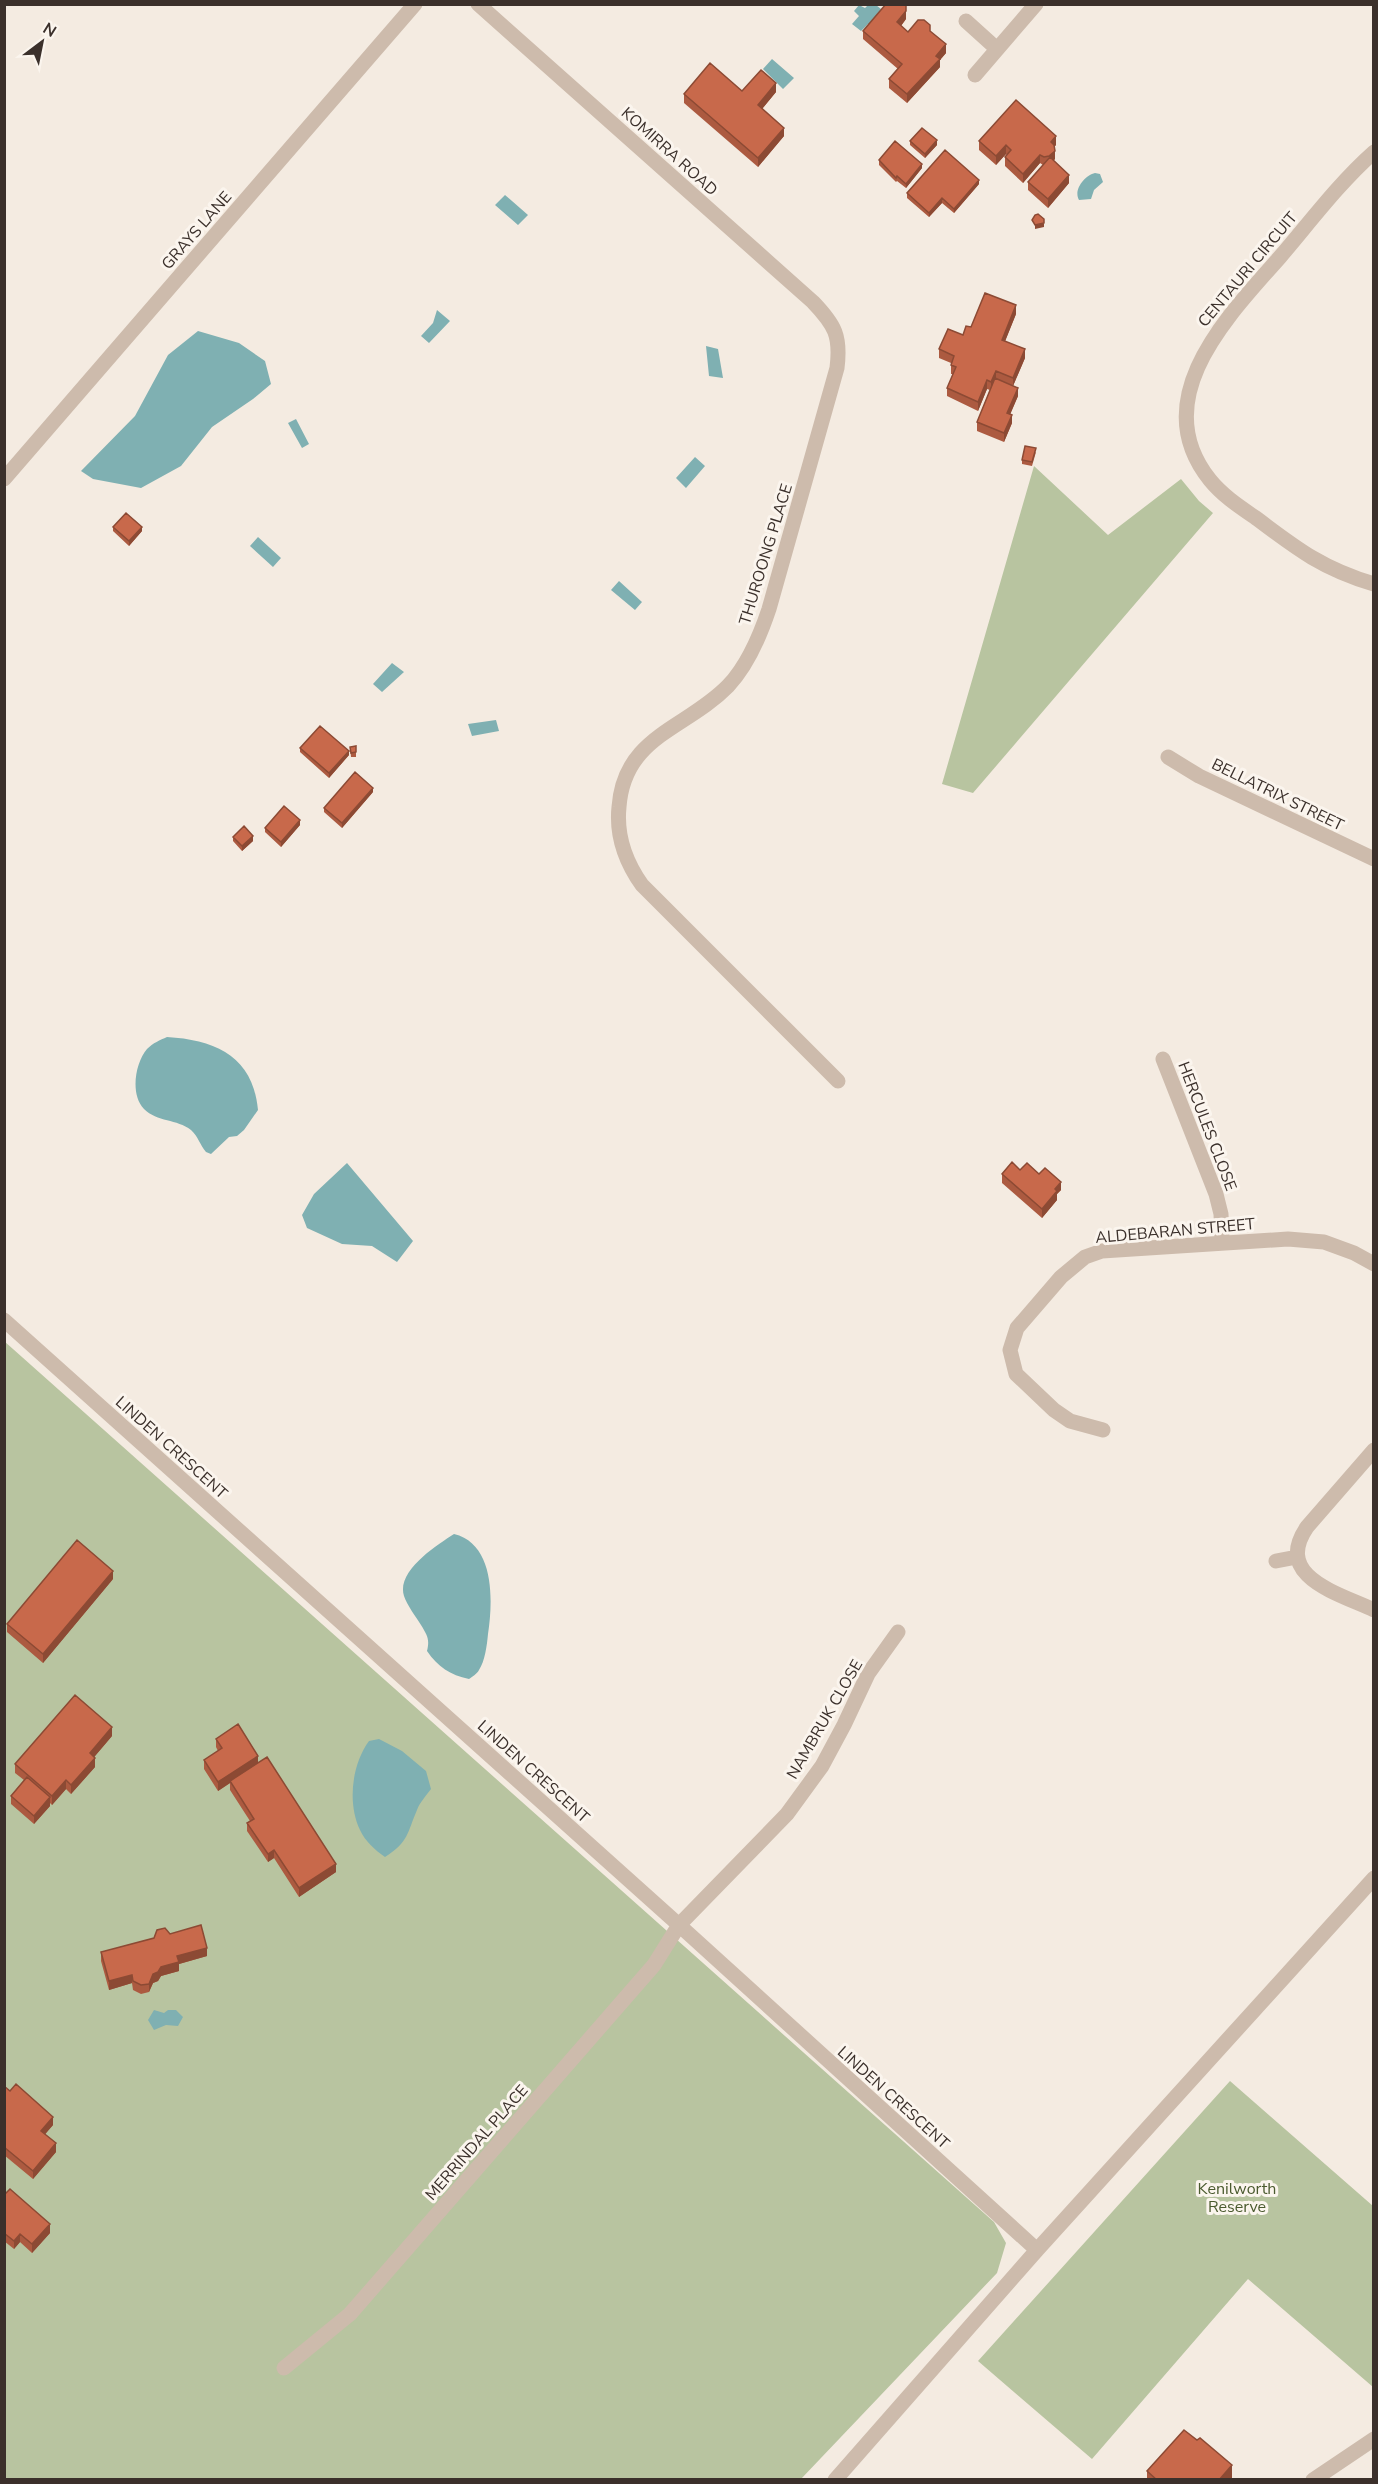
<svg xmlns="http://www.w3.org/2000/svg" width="1378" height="2484" viewBox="0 0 1378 2484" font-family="'Nunito Sans',sans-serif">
<rect width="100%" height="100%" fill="#f4ebe1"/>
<path fill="#b8c4a0" d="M1034,466l74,69 73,-56 18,22 14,12 -240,280 -31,-9z
M4,1341l990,881 12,21 -9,30 -196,206h-796z
M1230,2081l143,125v181l-125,-108 -156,180 -114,-98z"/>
<path fill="#7fb0b2" d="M859,5l6,3 3,-3h8l5,4 -10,17 -3,-2 -7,7 -9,-7 7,-8 -5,-5z
M772,59l22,19 -11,11 -20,-20z
M1095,173l5,1 3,8 -9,8 -3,9 -12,1c-6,-10 6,-25 16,-27z
M505,195l23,20 -10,10 -23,-20z
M437,310l13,11 -21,22 -8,-7 12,-13z
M198,331l41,12 26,18 6,23 -18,15 -41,28 -31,39 -40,22 -48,-9 -12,-8 54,-55 33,-61z
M706,346l12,3 5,29 -14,-2z
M296,419l13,25 -7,4 -14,-25z
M695,457l10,9 -19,22 -10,-10z
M258,537l23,21 -8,9 -23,-21z
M619,581l23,21 -7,8 -24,-20z
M392,663l12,9 -22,20 -9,-8z
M496,720l3,11 -27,5 -4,-12z
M167,1037c50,3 86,20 91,73l-14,20 -7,6 -8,1 -18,17 -5,-2c-6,-7 -8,-16 -15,-22 -14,-11 -34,-8 -47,-21 -14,-14 -9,-46 3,-60 6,-6 13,-9 20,-12z
M347,1163l66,78 -16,21 -25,-16 -30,-2 -35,-16 -5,-13 12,-21z
M454,1534c41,10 39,67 34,100 -1,11 -3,27 -9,36 -2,4 -7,7 -10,9 -19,-4 -31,-12 -42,-28 3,-12 0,-16 -6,-26 -5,-8 -14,-20 -17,-29 -8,-25 33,-51 50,-62z
M379,1739l23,12 24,20 5,18c-5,7 -11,13 -14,21 -10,23 -8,32 -32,47 -10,-7 -20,-16 -25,-27 -13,-27 -8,-66 9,-89z
M154,2010l10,3 4,-3h8l7,7 -5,9 -12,-1 -12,5 -6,-10z"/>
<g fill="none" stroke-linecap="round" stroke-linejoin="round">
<path stroke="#cdbbac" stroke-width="15" d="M478,4l335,298c22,23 28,34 24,66l-68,241c-9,27 -21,56 -41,77 -42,43 -104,50 -109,121 -3,29 6,54 23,78l196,196
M966,21l31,28
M975,75l61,-71
M1374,152c-35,31 -64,70 -94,105 -52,59 -135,142 -70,223 13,16 30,27 46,38 41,31 67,51 118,66
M4,479l411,-475
M1168,757l31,19 175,83
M1163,1059l53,135 5,20 1,27
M4,1320l675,605 358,325
M1103,1430l-33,-9 -16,-11 -38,-36 -6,-24 7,-22 44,-51 24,-20 17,-6 186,-12 36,3 30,11 20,11
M1374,1450l-67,77c-34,50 31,66 67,83
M1276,1561l21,-4
M284,2368l66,-54 304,-349 25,-40 108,-111 35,-48 22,-41 24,-51 30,-42
M835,2480l202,-230 337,-372
M1313,2480l61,-41"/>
</g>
<path fill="#ac5a40" d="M906,19l-5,7 7,6 22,-1 16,22 -6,7v7l-33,36 -18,-15v-9l9,-10 -35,-30v-8z
M742,91l34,1 -14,17 22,27 -26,31 -74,-64v-9z
M910,141l27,4 -12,13 -15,-13z
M979,141l77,4 -2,2 1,12 -2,2 16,22 -21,25 -20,-18v-8l15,-17 -3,-2 -17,20 -18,-17v-9l2,-2 -1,-1 -10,11 -17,-15z
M879,160l43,8 -16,20 -9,-7 -1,1 -17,-17z
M979,184l-25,29 -12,-10 -13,14 -22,-19v-5z
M1016,314l-11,27 20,17 -12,28 5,10 -8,18 2,9 -8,19 -27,-11v-9l13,-32 -3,-1 -9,22 -31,-15v-8l6,-14h-2v-11l-12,-5v-9l24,-14 8,-8z
M1036,452l-4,14 -10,-2v-4z
M113,527l29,4 -13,15 -16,-15z
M356,746v11h-5l-1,-10z
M300,748l49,7 -20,23 -29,-26z
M373,792l-31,36 -18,-16v-4z
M300,825l-19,22 -16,-15v-4z
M233,837l20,4 -11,10 -9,-10z
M1020,1170l19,4 22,16 -4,4v6l-15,18 -40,-35v-9z
M113,1579l-70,84 -36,-31v-8z
M112,1736l-18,21 1,10 -24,27 -5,-5 -14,16 -2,-2v3l-16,18 -23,-20v-8l13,-16 -9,-7v-9z
M216,1739l42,24 78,109 -37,25 -25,-39 -6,4 -21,-31v-8l3,-2 -20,-31v-7l-12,8 -14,-22v-9l14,-9 -2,-4z
M170,1934l37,22 -28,8v7l-18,5 -3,5 -5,2 -4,9 -8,2 -8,-4 -1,-7 -23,7 -8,-29v-9z
M4,2086l49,39 -8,9 11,18 -23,27 -29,-24z
M4,2195l46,38 -18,20 -12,-11 -6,7 -10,-8z
M1197,2440l35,38 -1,2h-84v-9z"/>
<path fill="#8c4a34" d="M906,11v8l-9,12v-9z
M946,44v9l-6,7v7l-33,36v-9z
M776,83v9l-18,22v-9z
M784,128v8l-26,31v-9z
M1056,136v9l-5,5v-8z
M937,140v5l-12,13v-4z
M1006,145v9l-10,11v-9z
M1055,151v8l-6,6v-9z
M1040,155v8l-17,20v-9z
M922,164v4l-16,20v-4z
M1069,175v8l-21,25v-9z
M979,180v4l-25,29v-4z
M942,198v5l-13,14v-4z
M1044,223v4l-9,2v-4z
M1016,305v9l-14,35v-9z
M1025,349v9l-12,28v-8z
M996,371v8l-5,12v-9z
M987,380v9l-9,22v-9z
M1018,388v8l-11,26v-9z
M1012,415v8l-8,19v-9z
M142,527v4l-13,15v-5z
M349,751v4l-20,23v-5z
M373,788v4l-31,36v-5z
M300,820v5l-19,22v-5z
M253,836v5l-11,10v-5z
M1061,1182v8l-4,4v6l-15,18v-9l13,-20z
M113,1571v8l-70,84v-9z
M112,1727v9l-22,26v-9z
M258,1756v9l-28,16v2l-12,8v-9z
M95,1758v9l-24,27v-9z
M66,1780v9l-14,16v-9z
M50,1797v9l-16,18v-8z
M274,1850v8l-6,4v-8z
M336,1864v8l-37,25v-9z
M207,1948v8l-28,8v7l-18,5 -3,5 -5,2 -4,9v-8l4,-10 8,-7 16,-11z
M132,1975v8l-23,7v-9z
M53,2117v8l-12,14v-8z
M56,2143v9l-23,27v-8z
M50,2224v9l-18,20v-9z
M20,2234v8l-6,7v-8z
M1232,2465v13l-1,2h-12z"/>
<path fill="#c8694b" stroke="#8c4a34" stroke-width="1.5" d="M886,4h20v7l-9,11 11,10 10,-12h6l6,5v6l16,13 -10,12 4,3 -33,35 -18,-15 13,-15 -39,-33z
M710,63l32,28 19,-21 15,13 -18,22 26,23 -26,30 -74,-64z
M1016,100l40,36 -5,6 3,3 1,6 -6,5 -5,1 -4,-2 -17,19 -18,-17 6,-7 -5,-5 -10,11 -17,-15z
M922,128l15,12 -12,14 -15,-13z
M895,141l27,23 -16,20 -9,-8 -1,2 -17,-18z
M945,150l34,30 -25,29 -12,-11 -13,15 -22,-20z
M1050,157l19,18 -21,24 -20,-17z
M1038,214l6,5v4l-9,2 -3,-5 3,-5z
M985,293l31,12 -14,35 23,9 -12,29 -17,-7 -5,11 -4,-2 -9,22 -31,-14 9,-21 -5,-2 3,-9 -15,-7 9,-20 15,6 3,-9 5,1z
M995,378l23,10 -11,25 5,2 -8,18 -27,-11z
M1025,446l11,2 -4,14 -10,-2z
M126,513l16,14 -13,14 -16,-14z
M320,726l29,25 -20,22 -29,-25z
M356,746v6l-5,1 -1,-6z
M355,772l18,16 -31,35 -18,-15z
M284,806l16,14 -19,22 -16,-14z
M244,826l9,10 -11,10 -9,-9z
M1012,1162l8,8 7,-7 12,11 6,-6 16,14 -6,7 2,2 -15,18 -40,-35z
M77,1540l36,31 -70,83 -36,-30z
M75,1695l37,32 -22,26 5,5 -24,27 -5,-5 -14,16 -37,-32z
M238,1724l20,32 -40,26 -14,-22 18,-12 -6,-9z
M267,1757l69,107 -37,24 -25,-38 -6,4 -21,-31 7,-4 -24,-38z
M27,1777l23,20 -16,19 -23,-20z
M201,1925l6,23 -30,8 2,6 -18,5 -3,5 -5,2 -4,10 -8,1 -8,-4 -1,-6 -23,6 -8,-29 53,-14 3,-8 8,-2 5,6z
M16,2084l37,33 -12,14 15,12 -23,28 -29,-24v-61l6,5z
M10,2189l40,35 -18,20 -12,-10 -6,7 -10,-8v-38z
M1184,2430l13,10 3,-2 32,27 -13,15h-62l-10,-9z"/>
<g text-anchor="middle" stroke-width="6" stroke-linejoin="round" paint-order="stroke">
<g font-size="16" fill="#3b302b" stroke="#fbf5ee">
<text transform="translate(670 151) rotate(42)" y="6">KOMIRRA ROAD</text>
<text transform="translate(196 230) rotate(-49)" y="6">GRAYS LANE</text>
<text transform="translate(1247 269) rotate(-50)" y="6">CENTAURI CIRCUIT</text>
<text transform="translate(765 554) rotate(-73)" y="6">THUROONG PLACE</text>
<text transform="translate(1278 794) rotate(26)" y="6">BELLATRIX STREET</text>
<text transform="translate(1208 1126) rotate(69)" y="6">HERCULES CLOSE</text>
<text transform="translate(1175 1230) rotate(-5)" y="6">ALDEBARAN STREET</text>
<text transform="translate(172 1447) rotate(42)" y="6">LINDEN CRESCENT</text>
<text transform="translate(824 1719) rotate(-60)" y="6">NAMBRUK CLOSE</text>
<text transform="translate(534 1771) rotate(42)" y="6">LINDEN CRESCENT</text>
<text transform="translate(894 2097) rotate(42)" y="6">LINDEN CRESCENT</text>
<text transform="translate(476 2142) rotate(-49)" y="6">MERRINDAL PLACE</text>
</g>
<g font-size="16" fill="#4a5a2e" stroke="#fbf5ee">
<text x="1237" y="2194">Kenilworth<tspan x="1237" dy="18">Reserve</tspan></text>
</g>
</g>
<rect width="1378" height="2484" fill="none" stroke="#3b302b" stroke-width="12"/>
<g transform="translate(42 42) rotate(32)" stroke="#fbf5ee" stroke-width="4.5" paint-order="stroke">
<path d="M0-4.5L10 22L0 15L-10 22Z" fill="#3b302b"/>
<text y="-9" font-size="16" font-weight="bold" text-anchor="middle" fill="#3b302b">N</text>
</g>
</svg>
